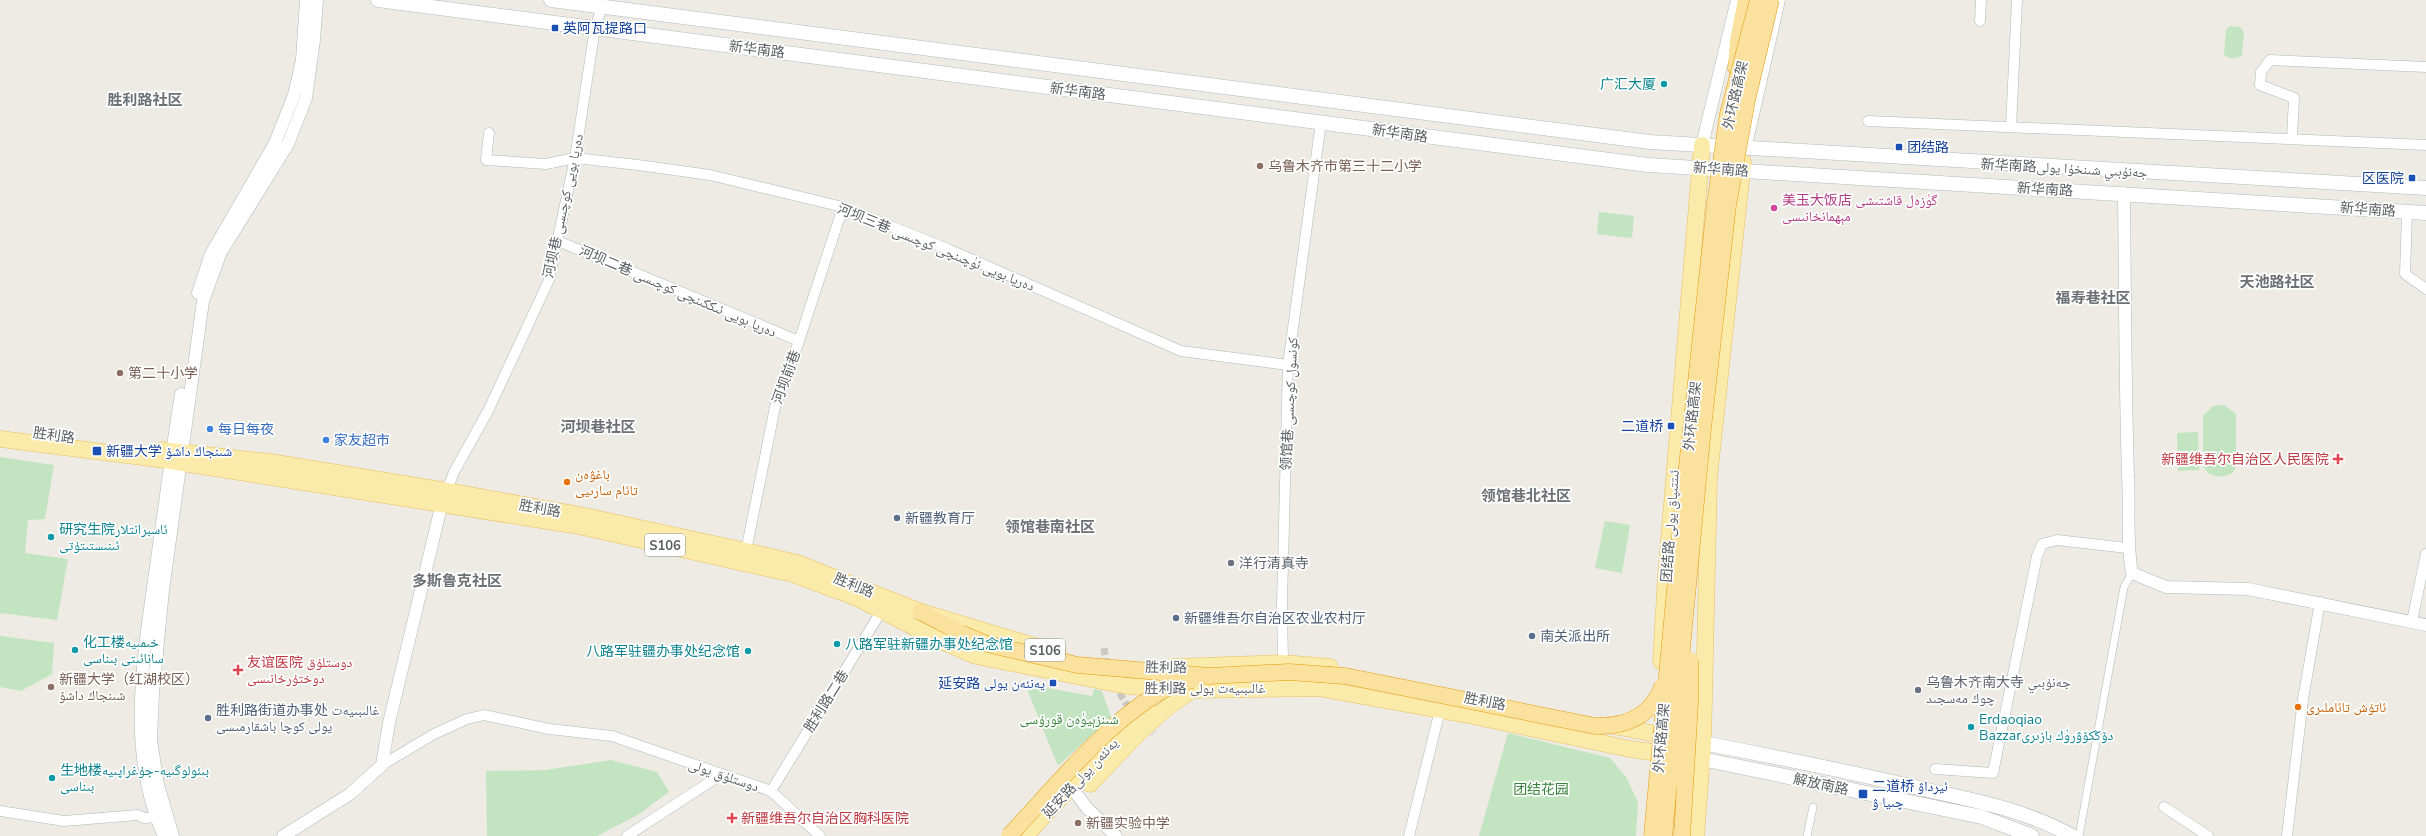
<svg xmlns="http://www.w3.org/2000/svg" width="2426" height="836" viewBox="0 0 2426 836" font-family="'Nunito Sans','Noto Naskh Arabic','Noto Sans SC',sans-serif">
<rect width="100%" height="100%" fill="#edebe3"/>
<path fill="#c2e4c1" d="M2230,26l10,1 4,5 -2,23c-6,4 -11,5 -18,0l2,-25z
M1599,212l35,4 -2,22 -35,-4z
M2224,405l12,9v52l-3,7c-12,5 -23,6 -30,-7v-50l10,-10z
M2198,432l1,38 -21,1 -1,-38z
M0,457l54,8 -9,54 -17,1 -3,33 43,6 -11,61 -57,-7z
M1605,521l25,4 -8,48 -27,-5z
M0,636l54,7 -2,31 -31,17 -21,-4z
M1025,684l67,12 2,-7 8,2 9,26 -53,49z
M1508,733l102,25 16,19 12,25 -2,34h-157z
M611,760l46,12 12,20 -30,22 -42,22h-110l-1,-65 59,-1z"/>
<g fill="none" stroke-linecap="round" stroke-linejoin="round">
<path stroke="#c9c8c3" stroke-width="7" stroke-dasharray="7 3.5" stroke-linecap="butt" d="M1104,648l3,20
M1114,684l18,29
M1146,725l8,8"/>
<defs>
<path id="pedestrian" d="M1807,836l6,-29
M2079,836l45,-249 8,-14"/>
<path id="minor" d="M1980,21l1,-21
M1868,121l558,24
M2011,127l6,-127
M489,133l-3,27 60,4 29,-6 63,7 72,10 133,32 105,42 233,102 107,14
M2292,138l2,-40 -34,-13 1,-13 9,-12 156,7
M2407,212l-2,62 21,15
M558,241l241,100
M445,495l9,-23 34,-61 61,-131 26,-122 20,-130 7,-21
M746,551l29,-144 24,-66 44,-134
M2412,621l14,-67
M1283,663l-1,-60 6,-238 33,-243
M382,765l52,-31 33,-15 17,-4 65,14 63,7 159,55 49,45
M1935,769l58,4 44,-217 5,-12 15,-4 70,8
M771,791l111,-181
M2164,807l44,29
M0,811l64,10 74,-6 6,3 14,-1
M627,836l95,-62
M1409,836l31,-126
M2287,836l16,-137 17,-97"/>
<path id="tertiary" d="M1747,141l32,-141
M1702,145l35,-145
M2124,193c1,95 1,189 4,283 2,33 -2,64 4,97l34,14 82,2 178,36
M198,293l13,-39 64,-111 19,-48 8,-35 4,-60
M1072,788l15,20 29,28
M164,836c-40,-86 -19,-188 -7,-277 8,-55 15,-110 24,-165
M173,836l-15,-51 -7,-45 2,-47 10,-103 40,-289 18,-49 67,-108 18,-46 8,-58 3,-40
M283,836l67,-42 32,-29 7,-42 53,-220"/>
<path id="secondary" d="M378,0l1270,165 778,48
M551,0l1099,142 776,46
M1703,743c74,14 147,29 220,46 50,11 103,21 149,47
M1702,759l280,58 50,19"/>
<path id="primary" d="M0,439l158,20 421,67 214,48 62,23 84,43 37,16 151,30 66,4 125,-2 155,28 157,33 72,10
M162,450l108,12 177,29 133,24 166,36 51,12 124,49 137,41
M1661,661l5,-85 36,-431
M1173,667l110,-4 47,4
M1609,725l94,18
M1090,784c32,-33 62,-70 103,-94
M1025,836l122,-131
M1696,836l7,-93 6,-266 34,-315"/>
<path id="trunk" d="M1736,68l2,-27 8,-41
M921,612l40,21"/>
</defs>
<use href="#pedestrian" stroke="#b4b6ba" stroke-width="8"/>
<use href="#minor" stroke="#b4b6ba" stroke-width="11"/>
<use href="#tertiary" stroke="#b4b6ba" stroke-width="13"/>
<use href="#secondary" stroke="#b5b8bd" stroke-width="15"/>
<use href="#primary" stroke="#eabf5f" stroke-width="17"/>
<use href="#trunk" stroke="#e69a0b" stroke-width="17"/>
<use href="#pedestrian" stroke="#fff" stroke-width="7"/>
<use href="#minor" stroke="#fff" stroke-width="10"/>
<use href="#tertiary" stroke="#fff" stroke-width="12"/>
<use href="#secondary" stroke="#fff" stroke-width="14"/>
<use href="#primary" stroke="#fbebab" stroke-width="16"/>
<use href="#trunk" stroke="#fae29e" stroke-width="16"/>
<defs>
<path id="trunk-bridge" d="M961,633l26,11 90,21 132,11 80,-4 56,4 250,50c31,1 57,-10 68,-41
M1009,836c46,-49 101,-118 160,-149 6,-4 16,-5 23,-7
M1652,836l31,-332 32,-300 13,-90 30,-114
M1664,836l39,-408 25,-223 19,-105 24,-100
M1682,836l8,-133v-43"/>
</defs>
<use href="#trunk-bridge" stroke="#e69a0b" stroke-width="17" stroke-linecap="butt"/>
<use href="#trunk-bridge" stroke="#fae29e" stroke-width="16"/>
</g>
<g fill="#1a4fb4" stroke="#fff" stroke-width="1.5">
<rect x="551" y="24" width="8" height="8" rx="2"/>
<rect x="1895" y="143" width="8" height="8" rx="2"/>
<rect x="2408" y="174" width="8" height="8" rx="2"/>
<rect x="1667" y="422" width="8" height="8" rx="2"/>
<rect x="92" y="446" width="10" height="10" rx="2"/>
<rect x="1049" y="679" width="8" height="8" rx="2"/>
<rect x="1858" y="789" width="10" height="10" rx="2"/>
</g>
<g fill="#0f9aa8" stroke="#fff" stroke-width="1.5">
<circle cx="1664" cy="84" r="4"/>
<circle cx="51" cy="537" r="4"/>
<circle cx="837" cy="644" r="4"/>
<circle cx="75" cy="650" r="4"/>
<circle cx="748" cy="651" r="4"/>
<circle cx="1971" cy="727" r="4"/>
<circle cx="52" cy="778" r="4"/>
</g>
<g fill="#8d6e63" stroke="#fff" stroke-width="1.5">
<circle cx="1260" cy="166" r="4"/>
<circle cx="120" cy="373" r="4"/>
<circle cx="51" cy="687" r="4"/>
<circle cx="1078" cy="823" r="4"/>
</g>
<circle fill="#d1479c" stroke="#fff" stroke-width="1.5" cx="1774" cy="208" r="4"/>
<g fill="#3f7fe0" stroke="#fff" stroke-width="1.5">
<circle cx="210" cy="429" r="4"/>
<circle cx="326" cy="440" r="4"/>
</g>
<g fill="#e0444e" stroke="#fff" stroke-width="1.5">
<path d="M2336 453h4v4h4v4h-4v4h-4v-4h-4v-4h4z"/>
<path d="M236 664h4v4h4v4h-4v4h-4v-4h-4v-4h4z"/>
<path d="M730 812h4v4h4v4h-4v4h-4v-4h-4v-4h4z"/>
</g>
<g fill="#e8710a" stroke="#fff" stroke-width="1.5">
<circle cx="567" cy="482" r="4"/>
<circle cx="2298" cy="707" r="4"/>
</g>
<g fill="#5c6f8a" stroke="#fff" stroke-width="1.5">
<circle cx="897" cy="518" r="4"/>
<circle cx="1176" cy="618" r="4"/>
<circle cx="1532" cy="636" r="4"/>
<circle cx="208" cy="718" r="4"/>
</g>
<g fill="#6b7280" stroke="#fff" stroke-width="1.5">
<circle cx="1231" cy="563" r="4"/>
<circle cx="1918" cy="690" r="4"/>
</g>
<g text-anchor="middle" stroke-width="3.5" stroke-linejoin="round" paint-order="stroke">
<g fill="#fff" stroke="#8d8f92" stroke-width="1">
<rect x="645" y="534" width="40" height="22" rx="3"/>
<rect x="1025" y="639" width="40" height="22" rx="3"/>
</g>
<g font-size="13" font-weight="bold" fill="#5c5f63">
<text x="665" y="550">S106</text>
<text x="1045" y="655">S106</text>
</g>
<g font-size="14" fill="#164399" stroke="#fff" text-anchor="start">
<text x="563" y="33">英阿瓦提路口</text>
<text x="1907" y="152">团结路</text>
<text x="2404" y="183" text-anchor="end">区医院</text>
<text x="1663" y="431" text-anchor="end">二道桥</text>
<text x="106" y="456">新疆大学 شىنجاڭ داشۆ</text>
<text x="1045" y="688" text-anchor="end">延安路 يەنئەن يولى</text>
<text x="1872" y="791">二道桥 ئيرداۋ<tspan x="1872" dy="16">چىيا ۋ</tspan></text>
</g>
<g font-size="14" fill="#5c5f63" stroke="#fff">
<text transform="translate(757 49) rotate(7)" y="5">新华南路</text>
<text transform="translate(1078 91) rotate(7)" y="5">新华南路</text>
<text transform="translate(1735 95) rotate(-77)" y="5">外环路高架</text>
<text transform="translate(1400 133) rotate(8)" y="5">新华南路</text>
<text transform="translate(2064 168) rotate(3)" y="5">新华南路جەنۇبىي شىنخۇا يولى</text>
<text transform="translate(1721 169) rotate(4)" y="5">新华南路</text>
<text transform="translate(2045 189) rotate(3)" y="5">新华南路</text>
<text transform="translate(563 206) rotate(-78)" y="5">河坝巷 دەريا بويى كوچىسى</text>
<text transform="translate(2368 209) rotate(4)" y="5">新华南路</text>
<text transform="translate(936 247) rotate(22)" y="5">河坝三巷 دەريا بويى ئۈچىنچى كوچىسى</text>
<text transform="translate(678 291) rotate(23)" y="5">河坝二巷 دەريا بويى ئىككىنچى كوچىسى</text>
<text transform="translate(786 377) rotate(-70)" y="5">河坝前巷</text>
<text transform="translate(1289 404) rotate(-87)" y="5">领馆巷 كونسول كوچىسى</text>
<text transform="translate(1692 416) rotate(-84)" y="5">外环路高架</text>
<text transform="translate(54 435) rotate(8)" y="5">胜利路</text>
<text transform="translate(540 508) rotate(10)" y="5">胜利路</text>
<text transform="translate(1670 526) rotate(-86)" y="5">团结路 ئىتتىپاق يولى</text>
<text transform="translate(854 585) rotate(22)" y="5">胜利路</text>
<text transform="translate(1166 667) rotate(1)" y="5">胜利路</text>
<text x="1205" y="693">胜利路 غالىبىيەت يولى</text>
<text transform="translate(826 701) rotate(-58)" y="5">胜利路二巷</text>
<text transform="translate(1485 701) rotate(11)" y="5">胜利路</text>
<text transform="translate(1661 738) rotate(-85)" y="5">外环路高架</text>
<text transform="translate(724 775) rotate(19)" y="5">دوستلۇق يولى</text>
<text transform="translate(1080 778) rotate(-47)" y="5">延安路يەنئەن يولى</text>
<text transform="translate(1821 784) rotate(12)" y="5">解放南路</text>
</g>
<g font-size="14" fill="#0d838f" stroke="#fff" text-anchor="start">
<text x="1656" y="89" text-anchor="end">广汇大厦</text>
<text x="59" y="534">研究生院ئاسبرانتلار<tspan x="59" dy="16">ئىنىستىتۇتى</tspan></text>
<text x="83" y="647">化工楼خىمىيە<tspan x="83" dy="16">سانائىتى بىناسى</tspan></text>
<text x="845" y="649">八路军驻新疆办事处纪念馆</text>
<text x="740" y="656" text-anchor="end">八路军驻疆办事处纪念馆</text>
<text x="1979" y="724">Erdaoqiao<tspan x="1979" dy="16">Bazzarدۆڭكۆۋرۈك بازىرى</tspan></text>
<text x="60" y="775">生地楼بىئولوگىيە-جۇغراپىيە<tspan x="60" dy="16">بىناسى</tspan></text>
</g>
<g font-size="14" fill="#785e54" stroke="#fff" text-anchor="start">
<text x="1268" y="171">乌鲁木齐市第三十二小学</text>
<text x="128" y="378">第二十小学</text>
<text x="59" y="684">新疆大学（红湖校区）<tspan x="59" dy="16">شىنجاڭ داشۆ</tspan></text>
<text x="1086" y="828">新疆实验中学</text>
</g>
<g font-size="14" fill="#b23c85" stroke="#fff" text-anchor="start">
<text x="1782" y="205">美玉大饭店 گۈزەل قاشتىشى<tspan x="1782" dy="16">مېھمانخانىسى</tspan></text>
</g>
<g font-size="14" fill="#366cbe" stroke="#fff" text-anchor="start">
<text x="218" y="434">每日每夜</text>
<text x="334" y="445">家友超市</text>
</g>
<g font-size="14" fill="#be3a42" stroke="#fff" text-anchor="start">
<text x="2329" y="464" text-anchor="end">新疆维吾尔自治区人民医院</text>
<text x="247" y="667">友谊医院 دوستلۇق<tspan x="247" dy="16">دوختۇرخانىسى</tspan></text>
<text x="741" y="823">新疆维吾尔自治区胸科医院</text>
</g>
<g font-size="14" fill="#c56008" stroke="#fff" text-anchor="start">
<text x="575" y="479">باغۋەن<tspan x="575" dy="16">تائام سارىيى</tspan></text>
<text x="2306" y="712">ئاتۇش تائاملىرى</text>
</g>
<g font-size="14" fill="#4e5e75" stroke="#fff" text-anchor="start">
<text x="905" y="523">新疆教育厅</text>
<text x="1184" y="623">新疆维吾尔自治区农业农村厅</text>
<text x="1540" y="641">南关派出所</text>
<text x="216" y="715">胜利路街道办事处 غالىبىيەت<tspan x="216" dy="16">يولى كوچا باشقارمىسى</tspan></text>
</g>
<g font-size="14" fill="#5b616d" stroke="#fff" text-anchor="start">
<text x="1239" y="568">洋行清真寺</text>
<text x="1926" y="687">乌鲁木齐南大寺 جەنۇبىي<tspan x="1926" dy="16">چوڭ مەسجىد</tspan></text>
</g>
<g font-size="14" fill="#39843b" stroke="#fff">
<text x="1069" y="724">شىنزېيۈەن قورۇسى</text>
<text x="1541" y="794">团结花园</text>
</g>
<g font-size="15" font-weight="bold" fill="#6d7175" stroke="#fff">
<text x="145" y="105">胜利路社区</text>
<text x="2277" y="287">天池路社区</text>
<text x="2093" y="303">福寿巷社区</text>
<text x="598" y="432">河坝巷社区</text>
<text x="1526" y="501">领馆巷北社区</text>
<text x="1050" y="532">领馆巷南社区</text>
<text x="457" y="586">多斯鲁克社区</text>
</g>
</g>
</svg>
